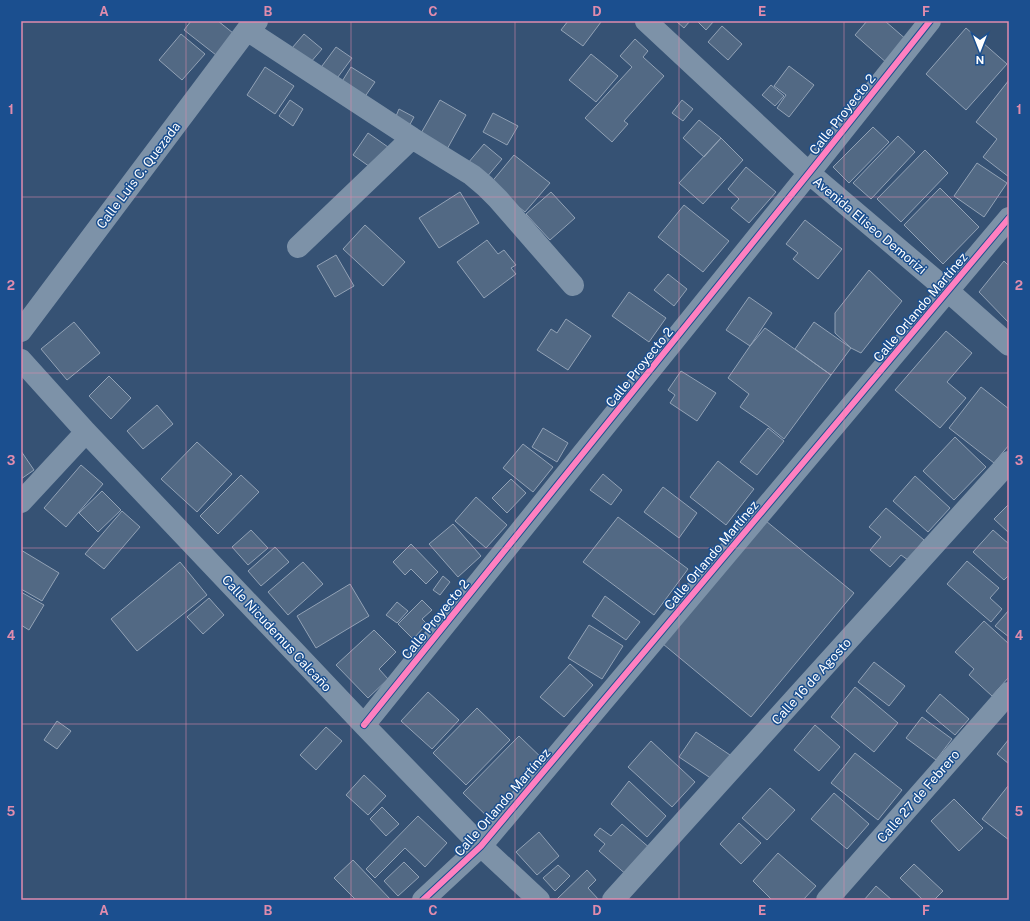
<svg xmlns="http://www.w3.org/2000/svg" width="1030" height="921" viewBox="0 0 1030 921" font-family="'Public Sans',sans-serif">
<rect width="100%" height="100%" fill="#365274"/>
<path fill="#526984" stroke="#92a2b6" d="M191,21h27l15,12 -17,22 -32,-25z
M568,21h31l2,1 -18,24 -22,-16z
M676,21h14l-6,7z
M697,21h17l-8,9z
M867,21h18l23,20 -20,23 -33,-29z
M722,26l20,18 -14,16 -20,-18z
M966,28l41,36 -41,46 -40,-36z
M181,34l24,20 -23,26 -23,-20z
M304,34l18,15 -12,14 -18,-15z
M635,39l13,12 -5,6 21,19 -40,45 4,3 -16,18 -27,-24 47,-51 -12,-11z
M336,47l16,11 -17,23 -16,-11z
M591,54l27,22 -22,26 -27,-22z
M789,66l25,19 -25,32 -12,-9 9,-13 -12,-9z
M265,67l29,19 -19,28 -28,-19z
M351,67l24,15 -11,16 -23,-15z
M1009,80v97l-26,-20 14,-18 -21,-17z
M771,85l13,11 -9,10 -13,-11z
M290,100l13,9 -10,17 -14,-10z
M440,100l26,15 -20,36 -26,-16z
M682,100l11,9 -10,12 -11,-8z
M399,109l15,8 -6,11 -14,-7z
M493,113l25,13 -11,19 -24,-13z
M699,120l22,18 -17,19 -21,-19z
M873,127l16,15 -40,41 -16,-16z
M368,133l20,14 -15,22 -20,-14z
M898,136l17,16 -44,47 -18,-16z
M721,138l22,22 -40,44 -24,-21z
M484,144l18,15 -16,19 -18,-15z
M925,150l23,23 -47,49 -24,-23z
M514,155l36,28 -25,29 -35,-28z
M977,163l30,20 -23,34 -30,-21z
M746,167l30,25 -27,31 -18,-15 8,-9 -11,-10z
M940,188l39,39 -36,37 -39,-39z
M460,192l19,31 -40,25 -20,-30z
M551,192l24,26 -25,22 -24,-26z
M684,205l45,36 -26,31 -45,-35z
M805,220l37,29 -24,30 -25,-20 5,-6 -12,-9z
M365,225l40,37 -22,24 -40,-37z
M487,240l11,14 6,-4 12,15 -5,3 5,6 -32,24 -27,-36z
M336,255l18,31 -19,11 -18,-31z
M1004,261l5,5v57l-30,-31z
M869,270l33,31 -41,52 -10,-5 -16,-15v-20z
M668,274l19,15 -13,17 -20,-16z
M629,292l37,26 -17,24 -37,-26z
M749,297l23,16 -22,33 -24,-16z
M566,319l25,17 -23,34 -31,-20 14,-21 6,4z
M74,322l26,31 -33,27 -26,-31z
M814,322l37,26 -20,27 -36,-26z
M765,328l66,47 -47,64 -16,-13 -28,-19 9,-13 -21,-16 22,-32z
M946,331l26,22 -25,29 19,16 -26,30 -45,-38z
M681,371l35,22 -19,28 -27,-18 5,-8 -7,-5z
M109,376l22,22 -20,21 -22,-23z
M981,387l28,22v36l-15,18 -45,-35z
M157,405l16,19 -30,25 -16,-18z
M543,428l25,15 -11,19 -25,-15z
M768,428l16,13 -27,34 -17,-13z
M955,437l31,30 -32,33 -31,-29z
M197,442l35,32 -35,38 -36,-33z
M523,444l30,23 -20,25 -30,-24z
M21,451l13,19 -13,9z
M718,461l36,28 -28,36 -36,-28z
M81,465l22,19 -37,43 -22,-19z
M603,474l19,16 -11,15 -21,-15z
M241,475l18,17 -41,42 -18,-18z
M915,476l35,32 -22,24 -35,-31z
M511,479l15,14 -19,20 -15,-15z
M663,487l34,26 -18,25 -35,-26z
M102,491l19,19 -23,22 -19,-19z
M476,497l31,28 -21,23 -31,-27z
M1009,504v29l-15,-14z
M886,508l38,32 -16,20 -7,-5 -11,12 -20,-17 11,-13 -12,-10z
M122,511l18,16 -36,42 -19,-15z
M618,517l70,52 -34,46 -71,-53z
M766,521l88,72 -103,124 -88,-73z
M453,524l28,32 -23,21 -29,-33z
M251,530l17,18 -20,17 -16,-18z
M993,530l16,14v31l-5,5 -31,-28z
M411,544l27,28 -12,12 -15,-15 -6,6 -12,-13z
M275,547l14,15 -28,24 -13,-15z
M21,550l38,23 -17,28 -21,-12z
M967,561l32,27 -9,10 12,11 -11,13 -44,-38z
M180,562l27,33 -70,56 -26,-32z
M303,562l20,22 -35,31 -20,-23z
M443,576l7,6 -10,13 -7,-5z
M350,584l19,32 -53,32 -19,-32z
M21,592l23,13 -15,25 -8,-5z
M605,596l35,26 -14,18 -34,-24z
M209,598l15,17 -21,19 -16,-17z
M422,600l10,10 -10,9 5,5 -14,15 -15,-15z
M397,602l11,9 -11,12 -11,-8z
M1009,610v27l-14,-11z
M984,621l25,23v33l-17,19 -23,-21 5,-6 -19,-17z
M589,625l34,21 -21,33 -34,-21z
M374,630l22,22 -17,17 9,10 -20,19 -32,-33z
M874,662l31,24 -16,20 -31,-24z
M570,664l23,21 -29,32 -24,-20z
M855,687l43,36 -24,29 -43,-35z
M428,692l31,28 -27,29 -31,-28z
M940,694l29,25 -14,16 -29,-24z
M477,708l33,32 -44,45 -33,-32z
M922,717l30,22 -16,21 -30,-22z
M57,721l14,10 -14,18 -13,-9z
M815,725l25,22 -21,24 -25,-21z
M326,727l16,14 -26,29 -16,-15z
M696,732l37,25 -18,24 -36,-24z
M519,736l29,28 -56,57 -29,-28z
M1009,739v25l-12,-10z
M651,741l44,41 -23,25 -44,-40z
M855,753l47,37 -24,30 -47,-37z
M364,775l22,21 -18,19 -22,-20z
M629,781l37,35 -19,21 -36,-33z
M1008,786l1,1v53l-27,-21z
M770,788l25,22 -28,30 -25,-22z
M834,793l35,31 -22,25 -36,-30z
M954,799l29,29 -24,23 -28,-30z
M382,807l17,17 -13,12 -16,-17z
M418,816l29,27 -22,24 -20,-19 -30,30 -9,-9z
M739,823l22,20 -20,21 -21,-20z
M622,824l29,25 -23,27 -29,-25 6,-7 -11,-9 6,-7 11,8z
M539,832l20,24 -22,19 -21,-23z
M778,853l38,33 -13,14h-31l-19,-19z
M353,860l38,40h-35l-22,-22z
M404,862l15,15 -21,19 -14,-15z
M914,864l29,27 -9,9h-11l-23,-22z
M558,865l12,11 -15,15 -12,-13z
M587,870l9,10 -8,8 11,12h-43z
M876,886l16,14h-28z"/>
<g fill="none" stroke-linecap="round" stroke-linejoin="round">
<path stroke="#7d92a8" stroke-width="22" d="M646,21l163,152 139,118 61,54
M247,30l165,108 60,37 13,11 13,13 75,86
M298,247l114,-109
M21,331l226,-301 10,-9
M21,360l65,72 278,293 117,121 58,54
M21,502l65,-70
M364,725l445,-552 121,-152
M423,900l58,-54 528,-628
M613,900l396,-438
M827,900l182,-207"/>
<defs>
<path id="cycleway" d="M364,725l445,-552 121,-152
M423,900l58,-54 528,-628"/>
</defs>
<use href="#cycleway" stroke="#1b4f8f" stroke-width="8"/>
<use href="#cycleway" stroke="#ff80c0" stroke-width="6"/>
</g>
<path fill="none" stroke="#e08cad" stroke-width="1" stroke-opacity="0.55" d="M186,21v879M351,21v879M515,21v879M679,21v879M844,21v879M21,197h988M21,373h988M21,548h988M21,724h988"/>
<g text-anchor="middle" stroke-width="3" stroke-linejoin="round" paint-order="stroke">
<g font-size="13" fill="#fff" stroke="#1b4f8f">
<text transform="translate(842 114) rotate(-52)" y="5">Calle Proyecto 2</text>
<text transform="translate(138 175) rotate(-53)" y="5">Calle Luis C. Quezada</text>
<text transform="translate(870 225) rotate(40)" y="5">Avenida Eliseo Demorizi</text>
<text transform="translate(920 307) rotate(-50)" y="5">Calle Orlando Martínez</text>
<text transform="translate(639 367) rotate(-51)" y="5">Calle Proyecto 2</text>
<text transform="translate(711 555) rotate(-50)" y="5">Calle Orlando Martínez</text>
<text transform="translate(435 619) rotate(-51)" y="5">Calle Proyecto 2</text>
<text transform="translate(277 633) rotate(47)" y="5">Calle Nicudemus Calcaño</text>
<text transform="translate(811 681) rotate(-48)" y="5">Calle 16 de Agosto</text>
<text transform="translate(918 796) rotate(-49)" y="5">Calle 27 de Febrero</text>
<text transform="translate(502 802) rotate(-49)" y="5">Calle Orlando Martínez</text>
</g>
</g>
<rect width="1030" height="921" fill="none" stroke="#1b4f8f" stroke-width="44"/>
<g transform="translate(980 50) rotate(180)" stroke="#1b4f8f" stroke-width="3" paint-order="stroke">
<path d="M0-3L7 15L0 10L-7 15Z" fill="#ffffff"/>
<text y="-6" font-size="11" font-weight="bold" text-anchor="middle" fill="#ffffff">N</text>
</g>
<rect x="22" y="22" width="986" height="877" fill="none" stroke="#e08cad" stroke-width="1.5"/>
<g font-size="13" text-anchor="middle" font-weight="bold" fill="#e08cad">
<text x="104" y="16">A</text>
<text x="268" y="16">B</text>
<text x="433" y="16">C</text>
<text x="597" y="16">D</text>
<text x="762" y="16">E</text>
<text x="926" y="16">F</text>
<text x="11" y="114">1</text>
<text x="1019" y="114">1</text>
<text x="11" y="290">2</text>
<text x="1019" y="290">2</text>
<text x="11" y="465">3</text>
<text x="1019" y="465">3</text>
<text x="11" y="640">4</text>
<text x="1019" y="640">4</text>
<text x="11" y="816">5</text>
<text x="1019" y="816">5</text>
<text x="104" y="915">A</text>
<text x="268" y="915">B</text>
<text x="433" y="915">C</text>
<text x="597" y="915">D</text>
<text x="762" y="915">E</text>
<text x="926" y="915">F</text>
</g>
</svg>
